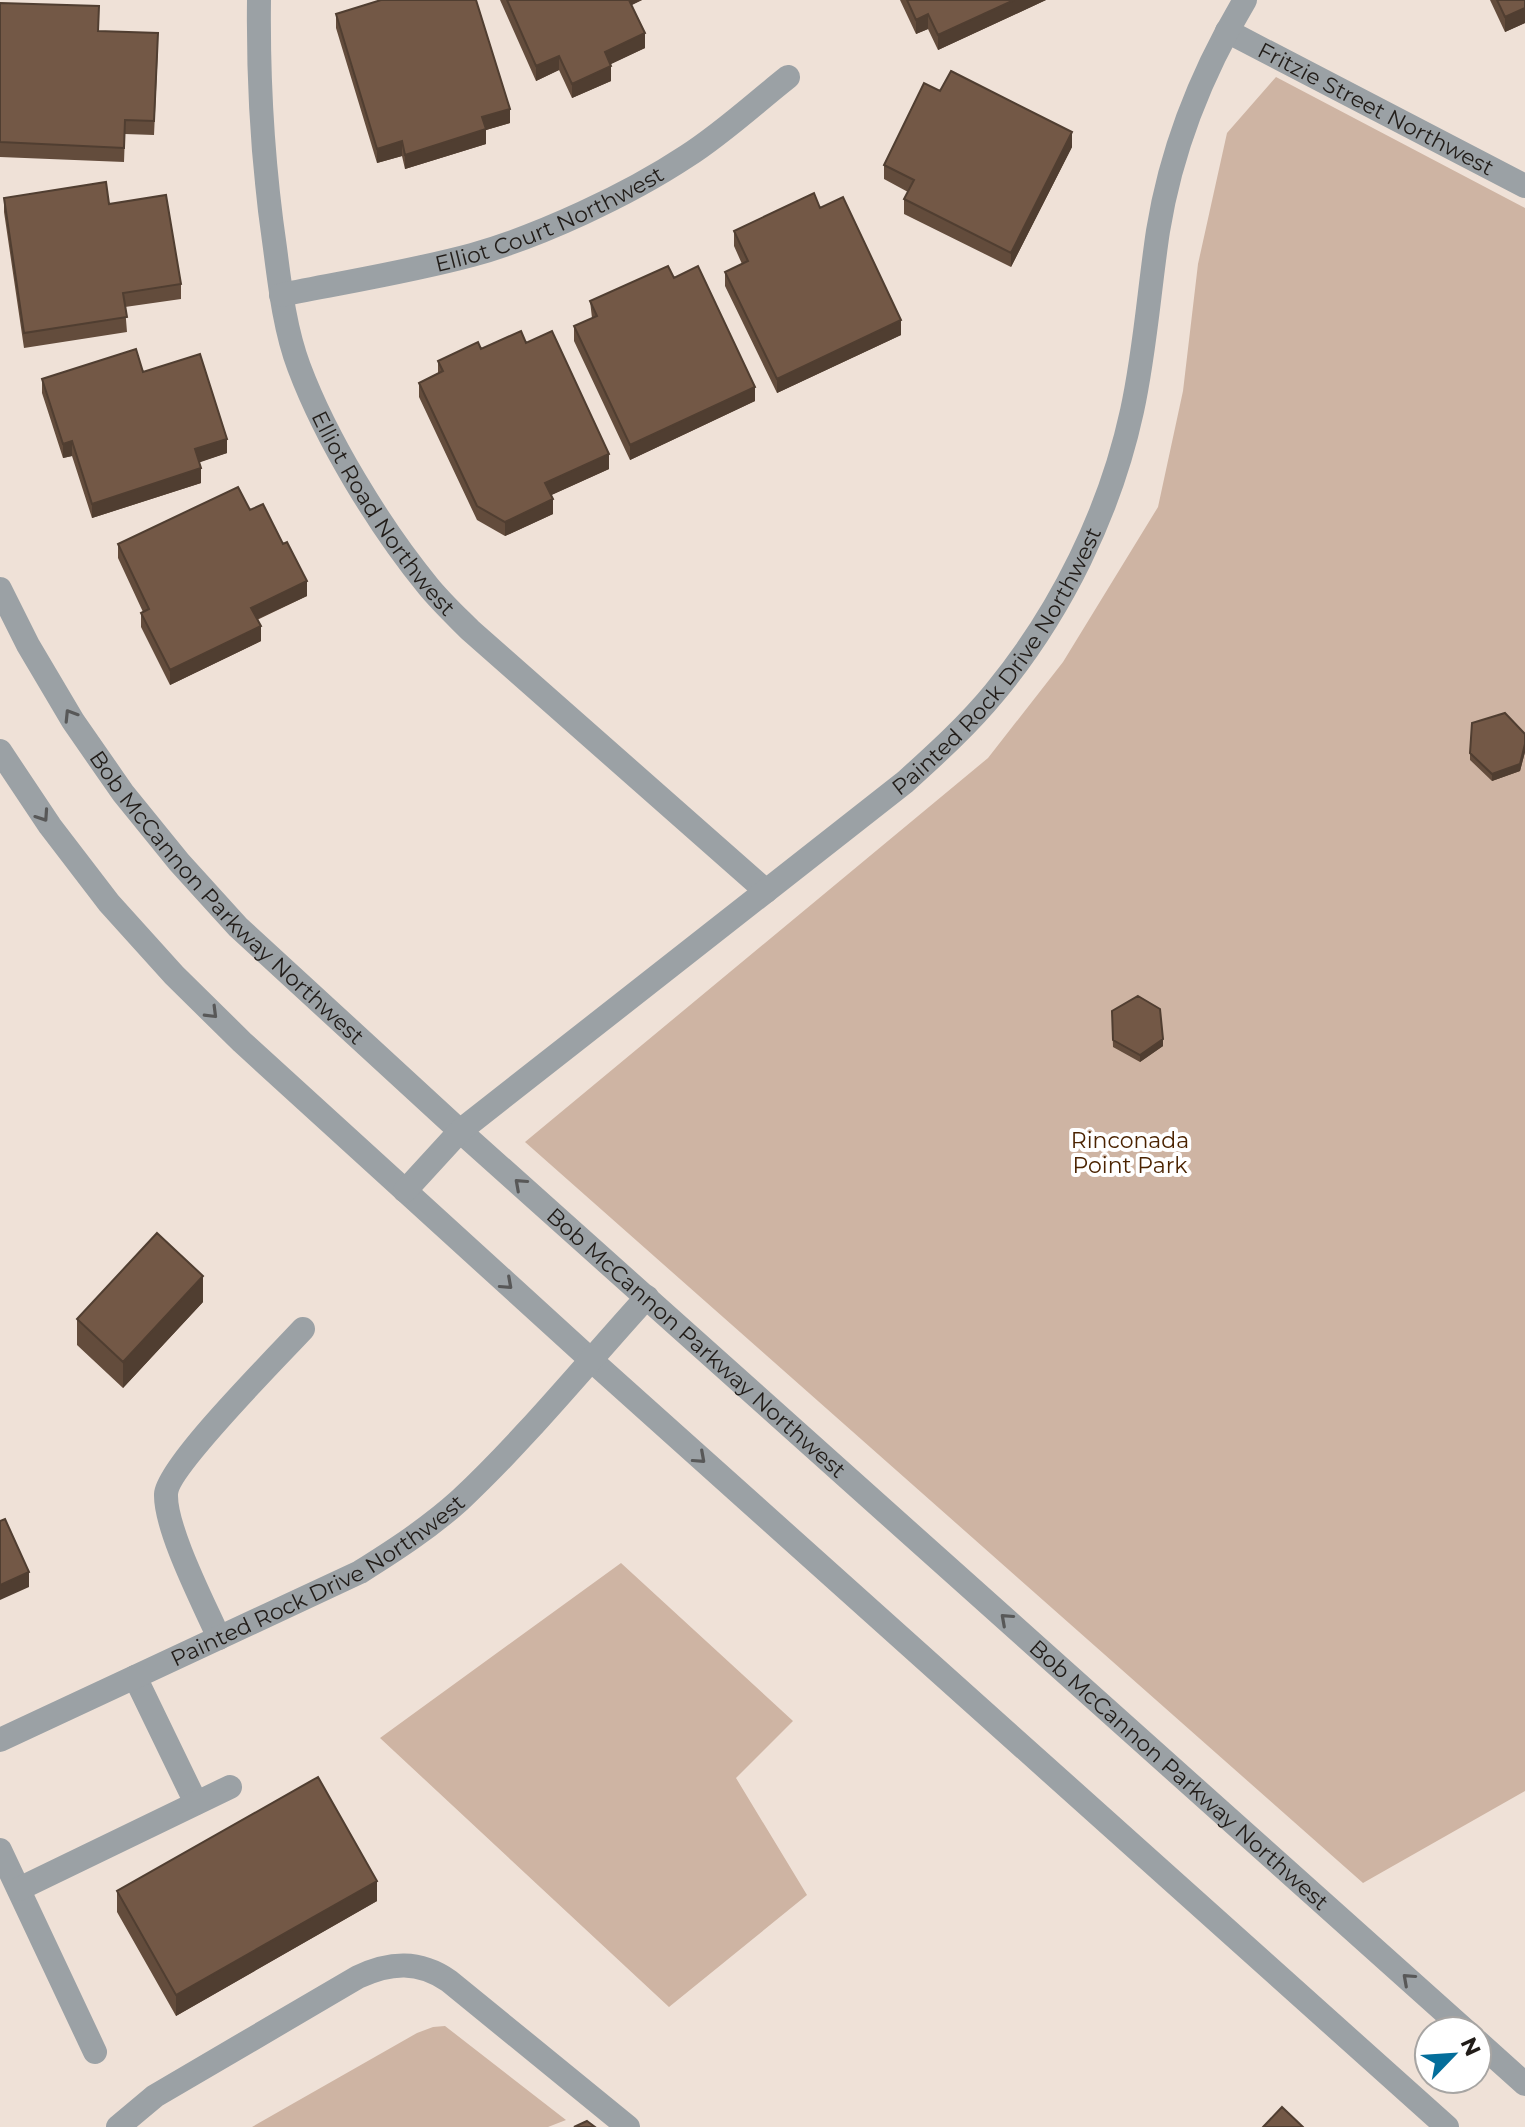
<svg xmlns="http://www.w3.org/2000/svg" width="1525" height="2127" viewBox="0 0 1525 2127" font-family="Montserrat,sans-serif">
<rect width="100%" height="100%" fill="#efe1d7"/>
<path fill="#ceb4a3" d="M1276,77l249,131v1583l-162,92 -838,-741 463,-384 75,-96 95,-155 25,-116 15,-127 29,-131z
M621,1563l172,158 -57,57 71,117 -138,112 -289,-269z
M445,2026l121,94 -18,7h-296l165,-94 16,-6z"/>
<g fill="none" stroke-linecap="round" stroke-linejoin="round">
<g stroke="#9ba1a5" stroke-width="24">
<path id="s1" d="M259,0c-1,83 4,166 16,248 5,39 10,82 24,119 27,72 80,159 129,219 13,16 28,30 42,44l296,261"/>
<path id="s2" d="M1227,31l298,155"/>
<path id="s3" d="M281,295c64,-13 128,-23 191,-40 68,-19 156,-60 215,-99 36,-23 68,-53 101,-79"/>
<path id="s4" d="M0,589l28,56 45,76 50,72 56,69 59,65 222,204 1006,900"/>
<path d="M0,751l50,75 59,77 65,72 68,67 348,317 857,768"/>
<path id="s5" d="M405,1191l55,-60 445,-349c32,-29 63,-57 90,-90 66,-80 115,-180 137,-281 13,-59 17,-120 26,-180 13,-81 45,-161 87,-231"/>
<path d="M219,1638c-15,-34 -54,-109 -53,-144 1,-27 113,-139 137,-165"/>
<path d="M135,1677l61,126"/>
<path id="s6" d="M0,1740l360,-168c35,-22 69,-44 100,-72 66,-62 126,-136 187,-203"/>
<path d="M0,1850l95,202"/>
<path d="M19,1889l211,-102"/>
<path d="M1477,2041l48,43"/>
<path d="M118,2127l37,-31 203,-119c32,-15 61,-17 91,4l179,146"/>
</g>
</g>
<path fill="#634c3c" d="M500,0h142l-11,5 14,43 -35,16 1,17 -39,17 -13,-28 -23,11z
M900,0h146l-108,50 -10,-21 -12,5z
M1490,0h35v23l-20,9z
M0,3l158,45 -4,87 -29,-1 -1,28 -124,-5z
M336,14l174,109 -24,7v14l-81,25 -3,-13 -25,7 -41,-135z
M940,91l132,56 -61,120 -107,-53v-15l4,-7 -24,-13v-14z
M4,198l105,6 72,80v15l-56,8 2,25 -103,16 -20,-136z
M820,208l81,127 -124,58 -52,-107v-14l17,-8 -8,-18v-15z
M674,278l81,123 -125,59 -56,-119v-15l18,-8 -2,-17z
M526,343l83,126 -58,26 2,19 -48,22 -28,-16 -58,-123v-14l19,-10v-12l43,-12z
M143,372l84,81 -28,9 2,21 -109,35 -20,-62 -9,2 -21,-65v-14z
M250,510l57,86 -50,24 4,21 -91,44 -29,-58v-14l2,-1 -25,-54v-14z
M1525,734v18l-5,19 -28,10 -22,-21v-7z
M1112,1011l51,35 -23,16 -27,-15z
M203,1302l-80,86 -46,-43v-26z
M117,1891l260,10 -201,115 -59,-104z"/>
<path fill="#503e31" d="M626,0h16l-16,8z
M1014,0h32l-108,50v-15z
M1525,8v15l-20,9v-15z
M928,14v15l-12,5v-14z
M645,33v15l-40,19v-15z
M559,56v14l-23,11v-15z
M611,66v15l-39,17v-14z
M510,109v14l-24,7v14l-81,25v-14l77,-38z
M1072,132v15l-61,120v-14z
M402,141v15l-25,7v-14z
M901,320v15l-124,58v-14z
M755,387v14l-125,59v-15z
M227,439v14l-32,11v-15z
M72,441v15l-9,2v-14z
M609,454v15l-64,29v-15z
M201,468v15l-109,35v-14z
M553,499v15l-48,22v-14z
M307,581v15l-56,26v-14z
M261,626v15l-91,44v-15z
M1525,744v8l-5,19 -28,10v-7z
M1163,1039v7l-23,16v-7z
M203,1276v26l-80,86v-26z
M29,1572v15l-29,13v-15z
M377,1881v20l-201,115v-21z"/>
<path fill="#735846" stroke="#503e31" stroke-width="2" d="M381,0h95l34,109 -28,8 4,12 -81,26 -3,-14 -25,8 -41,-135z
M507,0h122l16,33 -40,19 6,14 -39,18 -13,-28 -23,10z
M907,0h107l-76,35 -10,-21 -12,6z
M1497,0h28v8l-20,9z
M0,3l99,3 -1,25 60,2 -4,88 -29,-1 -1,28 -124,-6z
M951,71l121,61 -61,121 -107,-54 10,-19 -30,-15 40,-82 16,8z
M106,182l3,22 57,-9 15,89 -58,9 4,24 -103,16 -20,-135z
M814,193l6,15 23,-11 58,123 -124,59 -52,-107 23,-11 -14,-30z
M668,266l6,12 24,-12 57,121 -125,58 -56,-119 23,-10 -7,-15z
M521,331l5,12 26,-12 57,123 -64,29 8,16 -48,23 -28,-16 -58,-123 24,-12 -5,-10 40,-19 3,7z
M136,349l7,23 57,-18 27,85 -32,10 6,19 -109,36 -20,-63 -9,3 -21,-65z
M238,487l12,23 13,-6 20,40 4,-2 20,39 -56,27 10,18 -91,44 -29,-57 8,-4 -31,-65z
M1505,713l20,21v10l-5,20 -28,10 -22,-21 2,-30z
M1138,996l22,13 3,30 -23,16 -27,-15 -1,-29z
M157,1233l46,43 -80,86 -46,-43z
M5,1519l24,53 -29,13v-64z
M318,1777l59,104 -201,114 -59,-104z
M1282,2107l21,20h-40z
M587,2121l8,6h-21z"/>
<defs><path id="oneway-chevron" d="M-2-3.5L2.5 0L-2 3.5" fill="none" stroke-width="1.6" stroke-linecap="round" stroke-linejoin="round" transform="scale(2)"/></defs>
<g stroke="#585858">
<use href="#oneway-chevron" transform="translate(70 715) rotate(-122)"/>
<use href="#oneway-chevron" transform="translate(43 816) rotate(56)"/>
<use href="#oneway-chevron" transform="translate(212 1013) rotate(45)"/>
<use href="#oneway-chevron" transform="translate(520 1184) rotate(-138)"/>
<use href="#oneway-chevron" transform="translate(507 1284) rotate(42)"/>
<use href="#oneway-chevron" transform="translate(700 1458) rotate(42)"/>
<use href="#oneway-chevron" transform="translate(1006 1619) rotate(-138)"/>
<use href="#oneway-chevron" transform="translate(1408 1979) rotate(-138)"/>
</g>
<g text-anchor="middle" stroke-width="8" stroke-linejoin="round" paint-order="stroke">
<g font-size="22" fill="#221d19" stroke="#fff">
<text dy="8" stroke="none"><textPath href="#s2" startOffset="168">Fritzie Street Northwest</textPath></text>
<text dy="8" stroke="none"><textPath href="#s3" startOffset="280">Elliot Court Northwest</textPath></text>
<text dy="8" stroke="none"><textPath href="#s1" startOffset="540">Elliot Road Northwest</textPath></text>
<text dy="8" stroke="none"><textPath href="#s5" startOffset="800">Painted Rock Drive Northwest</textPath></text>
<text dy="8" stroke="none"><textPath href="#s4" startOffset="386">Bob McCannon Parkway Northwest</textPath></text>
<text dy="8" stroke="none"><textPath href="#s4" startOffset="1034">Bob McCannon Parkway Northwest</textPath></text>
<text dy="8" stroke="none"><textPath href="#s6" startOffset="356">Painted Rock Drive Northwest</textPath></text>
<text dy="8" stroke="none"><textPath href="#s4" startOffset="1682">Bob McCannon Parkway Northwest</textPath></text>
</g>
<g font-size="22" fill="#4b2301" stroke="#fff">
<text x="1130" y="1148">Rinconada<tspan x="1130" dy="25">Point Park</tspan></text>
</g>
</g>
<g transform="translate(1453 2055) rotate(65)"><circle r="38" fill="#ffffff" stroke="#a7a5a3" stroke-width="2"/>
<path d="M0-6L14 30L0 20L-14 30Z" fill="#046e9b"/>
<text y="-12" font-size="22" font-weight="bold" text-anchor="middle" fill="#221d19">N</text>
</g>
</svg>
